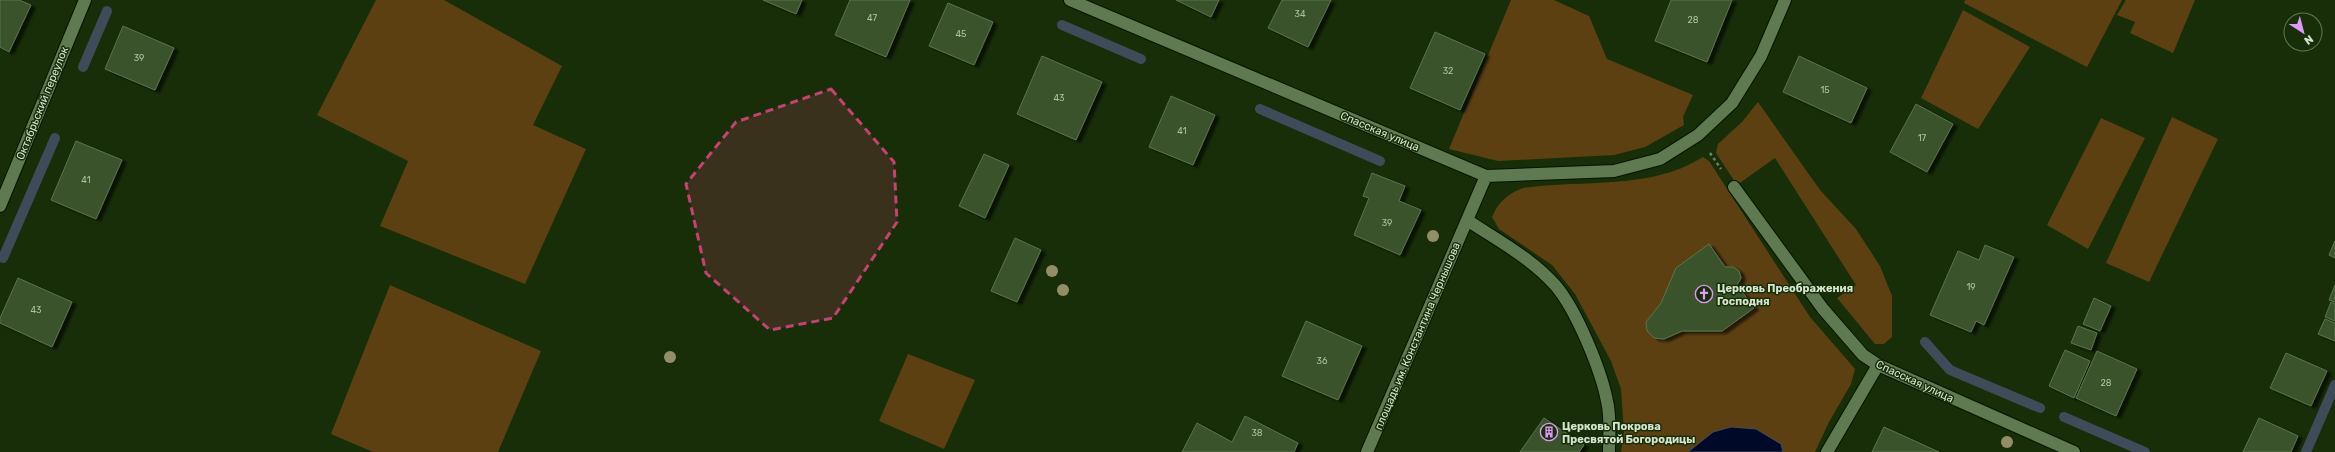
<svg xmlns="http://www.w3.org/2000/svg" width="2335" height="452" viewBox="0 0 2335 452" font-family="Rubik,sans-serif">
<defs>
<filter id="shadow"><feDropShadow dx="4.5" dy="2.5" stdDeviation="1" flood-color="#0009"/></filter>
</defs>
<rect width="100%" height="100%" fill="#172e08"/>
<path fill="#5c4012" d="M376,0h68l118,66 -29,59 53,24 -61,135 -145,-58 28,-65 -91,-46z
M1511,0h43l35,16 18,43 86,36 -10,22 1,8 -39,22 -31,8 -116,6 -49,-12z
M1965,0h157l-35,67 -123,-64z
M2126,0h69l-22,53 -43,-20 5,-11 -18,-7z
M1963,10l67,37 -52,82 -57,-31z
M1758,102l62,88 36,39 24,37 12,30v41l-8,7h-9l-38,-46 19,-13 -81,-127 -38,27 -21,-32 2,-9 24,-22z
M2172,117l46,22 -69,143 -43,-19z
M2101,118l44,20 -57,111 -41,-24z
M1703,157l6,4 101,156 45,52 -4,15 -22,38 -14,30h-194l3,-20 -3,-43 -10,-28 -36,-67 -23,-29 -53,-36 -7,-12c6,-15 17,-24 31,-29 60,-9 126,3 180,-31z
M390,285l151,66 -43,101h-125l-42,-18z
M908,354l67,26 -31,69 -65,-28z"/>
<path fill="#000928" stroke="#404b5a" d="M1731,427l25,2 25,15 2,8h-95l25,-20z"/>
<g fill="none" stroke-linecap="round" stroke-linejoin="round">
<path stroke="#404b5a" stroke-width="10" d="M1062,25l79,34
M83,67l24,-56
M1260,109l120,52
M3,258l52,-120
M1925,342l25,28 90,38
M2064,417l81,35
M2306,452l29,-67"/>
</g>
<path fill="#3a522c" stroke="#5a744c" filter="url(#shadow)" d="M0,0h19l12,5 -22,47 -9,-5z
M763,0h39l-6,14z
M850,0h60l-24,57 -51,-22z
M1176,0h43l-8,17z
M1282,0h49l-23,47 -40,-19z
M1671,0h61l-25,62 -52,-21z
M948,3l45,19 -19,43 -45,-19z
M123,26l51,22 -19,42 -50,-21z
M1435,32l50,22 -25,56 -50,-22z
M1042,56l60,26 -26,58 -59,-26z
M1799,56l68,32 -16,35 -68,-31z
M1171,96l44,19 -22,50 -44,-18z
M1916,104l37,20 -26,48 -37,-20z
M76,141l46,19 -26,59 -45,-19z
M984,154l25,11 -24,53 -26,-12z
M1372,173l33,13 -6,15 22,9 -21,45 -46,-20 15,-37 -6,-2z
M1015,238l26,12 -24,52 -26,-11z
M2335,241v17l-6,-3z
M1709,244l16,23h8l6,4 2,7 -4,7 17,23 -32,23h-40l-18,8 -10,-1 -7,-7 -1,-9 15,-19 15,-35z
M1985,245l29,12 -30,68 -8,-4 -5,11 -41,-17 28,-64 21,9z
M18,278l54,24 -20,45 -52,-24v-5z
M2335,285v17l-6,-2z
M2094,298l17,8 -11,25 -17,-7z
M2331,302l4,2v17l-10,-4z
M2325,319l10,4v18l-17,-7z
M1306,321l56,25 -24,54 -56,-24z
M2078,326l19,7 -6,17 -20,-7z
M2065,350l25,11 -16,37 -25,-12z
M2097,351l40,18 -21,47 -40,-18z
M2286,353l41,18 -16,35 -41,-18z
M1245,416l53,27 -4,9h-112l15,-29 35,19z
M1544,418l40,27 -5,7h-59z
M2259,418l39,18 -7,16h-48z
M1884,427l55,25h-67z"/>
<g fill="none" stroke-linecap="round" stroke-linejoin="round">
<defs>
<path id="minor" d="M1070,0l416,176 128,-5 46,-12 38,-24 34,-32 29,-47 24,-56
M1734,187l89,122 40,46 15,10 196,87
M0,206l85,-206
M1467,220c30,20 64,38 88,65 21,24 46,85 52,116 4,16 2,34 2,51
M1367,452l119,-276
M1827,452l51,-87"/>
</defs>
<use href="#minor" stroke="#051400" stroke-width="14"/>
<path stroke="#6c7f60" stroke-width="2.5" stroke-dasharray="3 3" stroke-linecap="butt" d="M1710,153l11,16"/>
<use href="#minor" stroke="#5f7951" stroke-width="12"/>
</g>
<g fill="#948e68">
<circle cx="1433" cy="236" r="6"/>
<circle cx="1052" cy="271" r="6"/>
<circle cx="1063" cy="290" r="6"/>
<circle cx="670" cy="357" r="6"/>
<circle cx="2007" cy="442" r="6"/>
</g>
<path fill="#c64172" fill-opacity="0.2" stroke="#c64172" stroke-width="3" stroke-dasharray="8 5" stroke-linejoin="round" d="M831,89l63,73 3,60 -64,96 -63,12 -64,-57 -20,-89 50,-62z"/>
<defs>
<symbol id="church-ring" viewBox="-11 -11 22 22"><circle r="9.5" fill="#172e08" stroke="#da9af6" stroke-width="1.5"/><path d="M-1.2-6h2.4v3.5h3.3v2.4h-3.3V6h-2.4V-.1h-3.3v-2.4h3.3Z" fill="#da9af6"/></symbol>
<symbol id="building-ring" viewBox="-11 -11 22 22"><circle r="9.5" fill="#172e08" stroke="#da9af6" stroke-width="1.5"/><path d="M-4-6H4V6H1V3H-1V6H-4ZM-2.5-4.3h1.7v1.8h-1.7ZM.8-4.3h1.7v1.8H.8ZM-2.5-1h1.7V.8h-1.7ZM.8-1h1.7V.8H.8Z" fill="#da9af6"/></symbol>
</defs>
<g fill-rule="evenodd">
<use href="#church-ring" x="1694" y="284" width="20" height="20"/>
<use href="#building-ring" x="1539" y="422" width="20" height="20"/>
</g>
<g text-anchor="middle" stroke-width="3" stroke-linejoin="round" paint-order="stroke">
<g font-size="9" fill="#afc0a6">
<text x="1300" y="17">34</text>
<text x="872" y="21">47</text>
<text x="1693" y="23">28</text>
<text x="961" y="37">45</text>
<text x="139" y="61">39</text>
<text x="1448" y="74">32</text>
<text x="1825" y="93">15</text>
<text x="1059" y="101">43</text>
<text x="1182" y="134">41</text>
<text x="1922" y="141">17</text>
<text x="86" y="183">41</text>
<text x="1387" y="226">39</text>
<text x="1971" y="290">19</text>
<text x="36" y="313">43</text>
<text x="1322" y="364">36</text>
<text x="2106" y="386">28</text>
<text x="1257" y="436">38</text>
</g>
<g font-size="11" fill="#d6e5cf" stroke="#172e08">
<text transform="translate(42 103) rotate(-68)" y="4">Октябрьский переулок</text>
<text transform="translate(1380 131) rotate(23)" y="4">Спасская улица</text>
<text transform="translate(1417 336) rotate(-67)" y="4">площадь им. Константина Чернышова</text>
<text transform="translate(1915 381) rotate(25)" y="4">Спасская улица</text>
</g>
<g font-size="11" font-weight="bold" fill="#d6e5cf" stroke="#172e08" text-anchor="start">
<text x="1717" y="292">Церковь Преображения<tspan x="1717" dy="13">Господня</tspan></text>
<text x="1562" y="430">Церковь Покрова<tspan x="1562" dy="13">Пресвятой Богородицы</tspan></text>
</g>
</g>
<g transform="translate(2303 32) rotate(144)"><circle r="19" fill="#172e08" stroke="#637758"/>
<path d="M0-3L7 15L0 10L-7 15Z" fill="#da9af6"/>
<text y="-6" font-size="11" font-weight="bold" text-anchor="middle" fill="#d6e5cf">N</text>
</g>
</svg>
